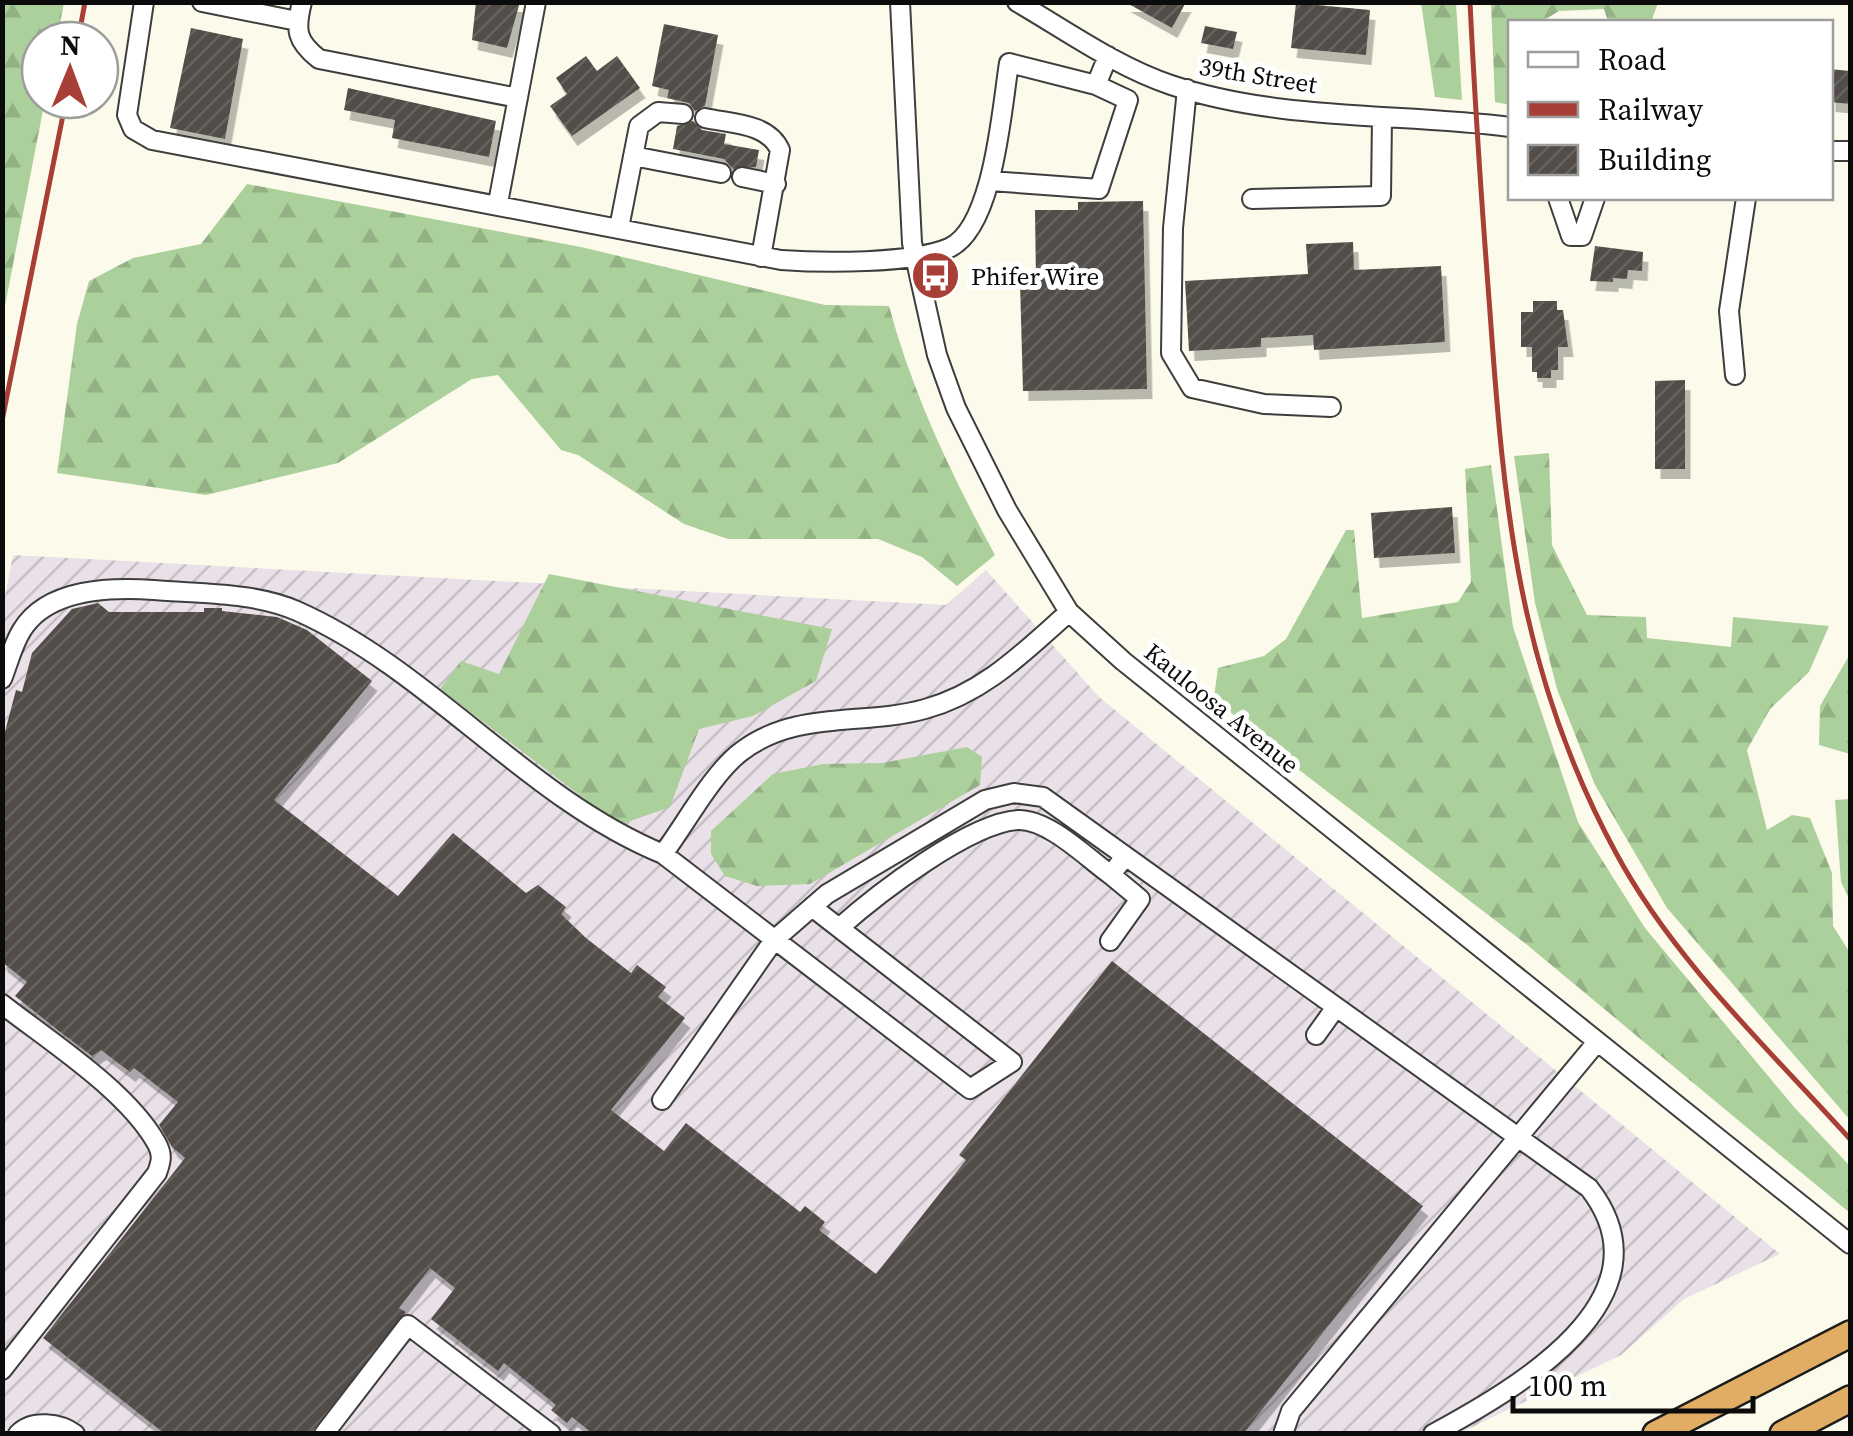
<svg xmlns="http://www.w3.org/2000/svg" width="1853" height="1436" viewBox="0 0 1853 1436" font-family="'Source Serif 4',serif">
<defs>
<pattern id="industrial-furrows" width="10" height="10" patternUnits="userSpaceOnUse" patternTransform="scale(2.5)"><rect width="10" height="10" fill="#e9e0e8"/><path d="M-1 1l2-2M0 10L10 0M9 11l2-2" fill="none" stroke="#c6bfc6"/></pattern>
<pattern id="forest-firs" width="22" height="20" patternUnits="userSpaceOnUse" patternTransform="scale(2.5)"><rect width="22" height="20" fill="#acd09b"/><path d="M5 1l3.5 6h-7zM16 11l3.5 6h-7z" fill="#93b184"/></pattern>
<pattern id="building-hatch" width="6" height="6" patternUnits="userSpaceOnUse" patternTransform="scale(2.5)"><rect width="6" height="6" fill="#524d49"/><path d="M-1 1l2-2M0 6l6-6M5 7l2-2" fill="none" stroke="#66625f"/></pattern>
<filter id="shadow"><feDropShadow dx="5.5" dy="10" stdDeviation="0" flood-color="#0004"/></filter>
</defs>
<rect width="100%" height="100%" fill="#fcfbeb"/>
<path fill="url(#industrial-furrows)" d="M13,555l933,50 40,-35 113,127 681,557 -96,45 -63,56 -161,78 -1457,1 -1,-822z"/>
<path fill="url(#forest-firs)" d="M3,2l61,1 -7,37h-17v60h5l-42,216z
M1421,3h35l6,97 -27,-3z
M1491,3v-1l167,1 -7,19h-43l-4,-13 -45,2 -18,11h-31v83l-15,-3z
M247,184l334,63 244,58 64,1c24,89 62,168 106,249l-38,31 -35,-29 -44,-18h-150l-44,-15 -106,-69 -17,-5 -63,-75 -26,4 -134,84 -132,32 -149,-22 20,-149 12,-43 44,-23 68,-14z
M1549,453l3,92 35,70 59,2 1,21 84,9 2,-30 96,9 -20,46 -39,37 -23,41 20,80 25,-15 18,3 22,55 1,53 17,27v167l-183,-212 -72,-123 -38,-96 -22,-86 -21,-147z
M1491,465l22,162 65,195 67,106 149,179 56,59v47l-324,-269 -262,-201 -50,-46 4,-29 46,-12 22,-17 60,-109h8l8,88 96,-16 13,-20 -6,-113z
M549,574l283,55 -16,52 -63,35 -54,13 -29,78 -51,18 -179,-136 21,-28 38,13z
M1850,654v100l-31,-9 1,-39z
M967,747l15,10 -2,28 -170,99 -53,2 -32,-10 -14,-22v-23l62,-57 50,-10 59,-1z
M1850,799v102l-9,-19 -6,-82z"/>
<path fill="url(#building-hatch)" filter="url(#shadow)" d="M476,2h44l-13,46 -35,-8z
M1125,2h61l-14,26z
M1296,3l74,7 -4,45 -75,-7z
M664,24l54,11 -13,71 -10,5 -6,-8 -22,-5 2,-8 -17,-4z
M1205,26l32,6 -4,17 -32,-6z
M191,28l52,11 -18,100 -55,-11z
M586,56l11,15 20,-15 23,32 -68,48 -22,-30 17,-12 -11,-16z
M1830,69l20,2v33l-20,-2z
M348,88l148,33 -7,36 -97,-19 3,-18 -51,-10z
M693,121l9,9 24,4 -2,10 35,6 -3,17 -23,2 -9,-10 -51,-10 4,-23z
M1143,201l4,188 -124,2 -3,-109 16,-1 -1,-71h43v-8z
M1353,242l1,28 87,-4 4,76 -131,8 -1,-15 -52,3v9l-72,4 -4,-70 123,-7 -2,-30z
M1595,246l48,6 -1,19 -14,-1 -1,9 -14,-1v4l-23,-1z
M1533,301h24v9h6l5,37h-10v23h-7v8h-14v-6h-5v-25h-11v-35h12z
M1685,380v89h-30v-88z
M1452,507l3,46 -81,5 -3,-45z
M98,603l11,9h95v-4h18v3l55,6 30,13 65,51 -98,119 124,96 55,-63 73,60 12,-8 28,22 -5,7 25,24 45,35 6,-8 29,22 -8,10 27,21 -74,92 53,41 22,-28 114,89 5,-6 20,16 -6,8 57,44 90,-114 -7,-5 153,-194 311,245 -180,228h-650l-21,-17 -5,6 -16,-13 5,-5 -52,-42 -6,8 -67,-52 24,-31 -25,-20 -31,40 7,4 -96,122h-145l-122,-96 142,-180 -13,-11 -13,-22 19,-23 -44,-34 -4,4 -29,-22 -9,6 -33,-25 -44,-35 12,-14 -25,-20v-219l14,-53 6,2 10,-39 40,-44z"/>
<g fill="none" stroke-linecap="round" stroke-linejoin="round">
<defs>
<path id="minor" d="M144,2l-17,113 6,14 19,11 629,120c41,3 130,4 168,-12 45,-20 53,-142 60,-185l87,22 12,-29
M202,2l95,19
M302,2c-7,28 -6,39 17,57l199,39
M900,2l12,241 25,112 19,53 51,102 62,102 54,49 727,583
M1017,2c50,29 100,65 154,83 108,36 228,28 339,42
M1187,89l-14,139 -2,125 21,35 72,16 67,3
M705,118c27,6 63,5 75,32l-19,107
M1830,151h20
M633,156l88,17
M742,177l34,7
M991,181l108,8 29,-89 -32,-15
M1558,198l13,38h11l13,-38
M1252,199l129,-3 1,-79
M498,203l38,-201
M619,228l20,-102 19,-14 25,2
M1735,375l-6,-64 17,-113
M2,679c6,-15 11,-35 20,-49 26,-42 89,-43 132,-40 46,4 100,2 143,21 135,60 230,187 366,243l307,235 42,-27 -200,-155
M663,854c22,-29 50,-82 79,-103 54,-41 122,-25 183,-42 59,-16 99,-57 144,-97
M839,928c37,-33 130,-105 179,-108 31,-1 70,39 93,55l14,-19
M1110,941l30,-42 -29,-24
M2,1004c47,37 126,87 155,140 6,11 4,18 0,29l-155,197
M1316,1035l20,-28
M662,1100l112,-160 53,-46 158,-94 29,-7 29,4 546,391c86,110 -73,201 -156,246
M18,1434c14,-15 42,-11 57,0
M324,1434l84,-109 143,109
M1283,1434l8,-23 306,-369"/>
<path id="highway" d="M1656,1434l194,-100
M1783,1434l67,-35"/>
</defs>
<use href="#minor" stroke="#3e3e3e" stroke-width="22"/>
<use href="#highway" stroke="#1c1c1c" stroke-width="30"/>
<use href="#minor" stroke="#fff" stroke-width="18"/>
<use href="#highway" stroke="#e1ad65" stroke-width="25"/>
<path stroke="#a73f36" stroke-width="5" d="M1470,2c5,104 12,207 20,310 14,198 29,362 126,541 58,108 153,196 234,286
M78,40l7,-38
M2,421l64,-321"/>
</g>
<defs>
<symbol id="bus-disc" viewBox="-11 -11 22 22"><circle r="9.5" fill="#a73f36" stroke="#fff"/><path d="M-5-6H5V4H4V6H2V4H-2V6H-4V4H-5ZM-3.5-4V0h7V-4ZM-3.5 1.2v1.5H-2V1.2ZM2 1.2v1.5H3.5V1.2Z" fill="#fff"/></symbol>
</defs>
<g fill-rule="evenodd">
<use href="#bus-disc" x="908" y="248" width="55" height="55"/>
</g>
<g text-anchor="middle" stroke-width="10" stroke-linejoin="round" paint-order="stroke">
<g font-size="25" fill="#0b0b0b" stroke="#fff">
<text transform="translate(1258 75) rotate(9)" y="9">39th Street</text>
<text transform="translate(1222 708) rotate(39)" y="9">Kauloosa Avenue</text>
</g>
<g font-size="25" fill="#0b0b0b" stroke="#fff" text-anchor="start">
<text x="971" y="285">Phifer Wire</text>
</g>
</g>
<rect width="1853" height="1436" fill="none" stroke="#0b0b0b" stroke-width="10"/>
<rect x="1508" y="20" width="325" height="180" fill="#ffffff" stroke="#9d9d9d" stroke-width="2.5"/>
<rect x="1528" y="52" width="50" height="15" fill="#ffffff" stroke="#9d9d9d" stroke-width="2.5"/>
<text x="1598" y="70" font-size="30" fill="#0b0b0b">Road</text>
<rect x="1528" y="102" width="50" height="15" fill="#a73f36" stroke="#9d9d9d" stroke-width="2.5"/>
<text x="1598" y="120" font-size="30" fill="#0b0b0b">Railway</text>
<rect x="1528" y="145" width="50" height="30" fill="url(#building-hatch)" stroke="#9d9d9d" stroke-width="2.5"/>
<text x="1598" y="170" font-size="30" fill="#0b0b0b">Building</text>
<g transform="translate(70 70) rotate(1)"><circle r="48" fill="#ffffff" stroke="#9d9d9d" stroke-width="2.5"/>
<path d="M0-8L18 38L0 25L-18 38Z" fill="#a73f36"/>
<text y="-15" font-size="28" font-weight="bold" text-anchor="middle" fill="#0b0b0b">N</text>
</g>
<path d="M1513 1396v15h240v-15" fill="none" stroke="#0b0b0b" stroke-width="5"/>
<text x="1528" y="1396" font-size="30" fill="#0b0b0b" stroke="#ffffff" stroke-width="8" paint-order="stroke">100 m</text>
</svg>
